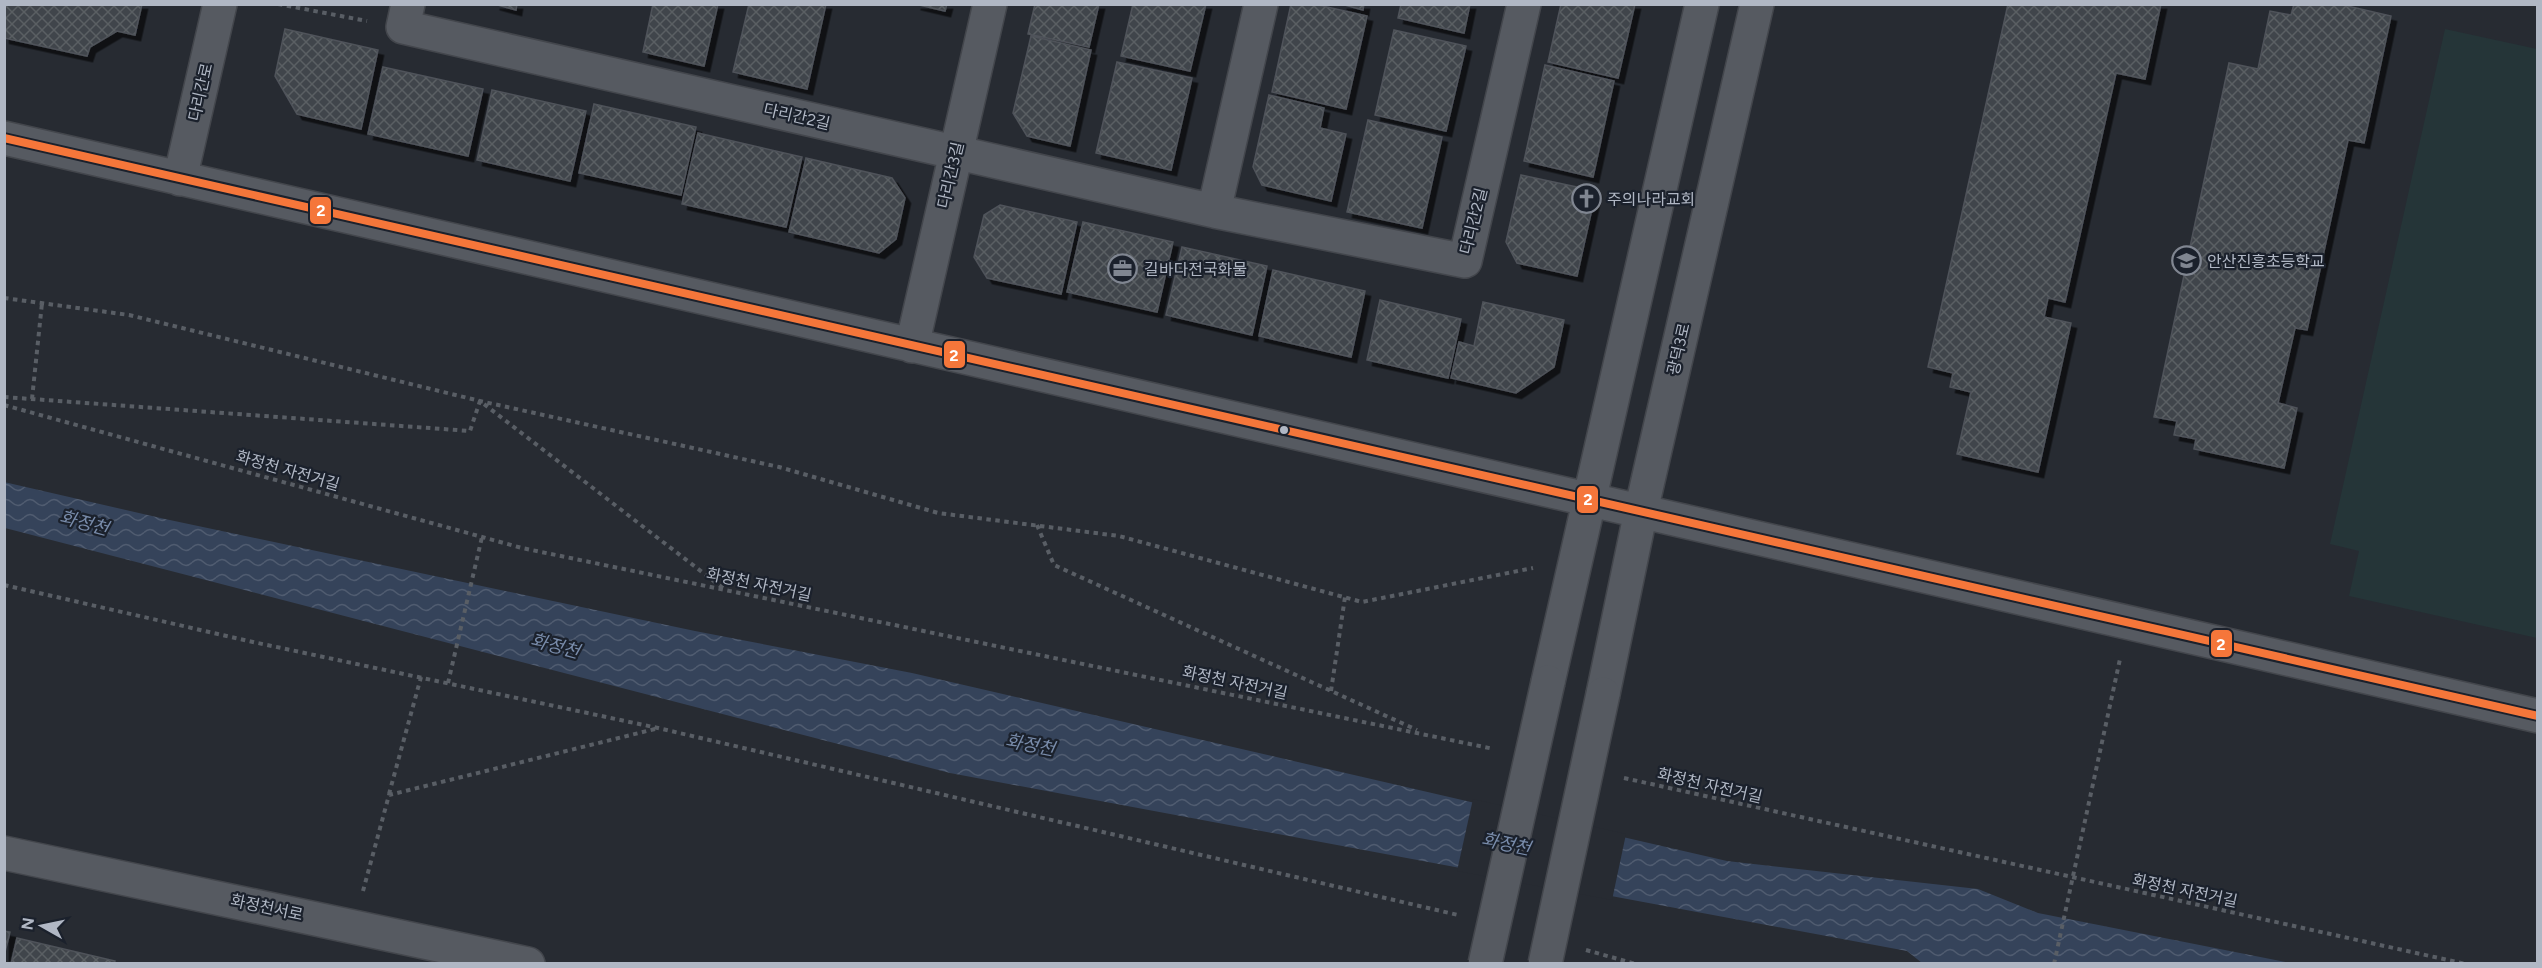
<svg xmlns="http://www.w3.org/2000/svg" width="2542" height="968" viewBox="0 0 2542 968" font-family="Figtree,'Noto Sans KR',sans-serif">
<defs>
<pattern id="water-waves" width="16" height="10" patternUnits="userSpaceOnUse" patternTransform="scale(1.5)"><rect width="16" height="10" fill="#35435a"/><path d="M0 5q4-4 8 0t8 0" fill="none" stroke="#505c70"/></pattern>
<pattern id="building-cross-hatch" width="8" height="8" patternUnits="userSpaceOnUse" patternTransform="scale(1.5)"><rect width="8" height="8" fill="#41454b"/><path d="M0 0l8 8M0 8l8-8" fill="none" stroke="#5a5e63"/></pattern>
<filter id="shadow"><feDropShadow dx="5.5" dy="5.5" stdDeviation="0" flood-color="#0009"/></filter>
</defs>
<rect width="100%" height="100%" fill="#272b32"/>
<path fill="#253538" d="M2445,29l92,20v589l-188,-42 10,-45 -29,-7z"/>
<path fill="url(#water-waves)" d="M4,482l161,37 530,112 217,42 815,188 251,28 60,24 253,50h-369l-15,-12 -957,-178 -945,-245z"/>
<path fill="#272b32" d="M1473,799l153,35 -14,66 -155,-29z"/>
<path fill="url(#building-cross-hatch)" stroke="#4f535a" stroke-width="1.5" filter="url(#shadow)" d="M4,4h138l-7,31 -18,-4 -27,16 -3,9 -83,-18z
M494,4h23l-1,6z
M653,4h65l-14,62 -61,-14z
M749,4h77l-19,85 -74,-17z
M915,4h32l-2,7z
M1035,4h64l-10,43 -61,-13z
M1133,4h73l-16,67 -69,-15z
M1291,4h23l53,12 -21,93 -74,-17z
M1341,4h23l-1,6z
M1401,4h69l-6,29 -66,-15z
M1561,4h74l-17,74 -70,-16z
M2008,4h153l-16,75 -29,-6 -51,229 -17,-4 -4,19 27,6 -33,149 -81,-18 14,-62 -21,-5 3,-14 -25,-6z
M2294,4h45l52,12 -27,127 -16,-3 -41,190 -12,-2 -17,75 19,5 -13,60 -90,-19 2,-10 -22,-4 3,-14 -23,-4 75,-354 29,6 12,-58 21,4z
M285,29l93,21 -17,79 -64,-15 -22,-38z
M1394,30l72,16 -20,85 -71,-16z
M1031,36l60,14 -21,96 -43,-10 -14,-23z
M1117,62l75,16 -21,92 -75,-17z
M1545,65l69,16 -21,96 -69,-16z
M383,67l100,22 -15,67 -100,-22z
M492,90l94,21 -16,70 -93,-21z
M1269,95l55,13 -4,20 26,6 -15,67 -69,-16 -9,-18z
M594,104l102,23 -15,68 -102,-22z
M1368,120l74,17 -20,91 -75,-16z
M698,133l104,24 -16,70 -104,-23z
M806,158l86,20 13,20 -9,41 -17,14 -90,-21z
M1521,175l75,16 -19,85 -60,-13 -11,-21z
M1000,205l77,17 -16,72 -74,-16 -13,-21 10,-42z
M1083,222l90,20 -16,70 -90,-20z
M1182,247l85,19 -15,69 -86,-20z
M1273,270l92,21 -14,66 -92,-21z
M1380,300l81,19 -13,59 -81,-18z
M1483,302l81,18 -10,47 -38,26 -65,-15 8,-36 15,4z
M4,931l6,1 -6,24z
M17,938l98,23 -1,3h-103z"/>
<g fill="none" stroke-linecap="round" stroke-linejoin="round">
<defs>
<path id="minor" d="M408,4l-5,23 811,184 251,50 59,-257
M4,138l2534,578
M180,179l40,-175
M1214,211l47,-207
M912,346l78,-342
M1548,682l154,-678
M1603,694l38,-183 116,-507
M4,853l524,111"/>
</defs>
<use href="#minor" stroke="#43464c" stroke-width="36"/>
<path stroke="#595e65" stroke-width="4" stroke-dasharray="4.5 4.5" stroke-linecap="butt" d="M278,4l89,17
M4,298l125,17 351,86 299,66 159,46 181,23 243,66 171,-34
M4,397l466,34 10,-30 244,188
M32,399l10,-96
M4,405l518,143 972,201
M1037,525l17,40 363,165
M4,585l249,57 405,86 800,187
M448,683l34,-146
M1331,691l14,-94
M1624,778l842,186
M389,794l32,-117
M363,891l26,-96 266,-66
M1586,950l50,14
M2054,964l66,-305"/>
<use href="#minor" stroke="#565a61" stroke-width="33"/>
<defs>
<path id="minor-bridge" d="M1485,964l63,-282
M1545,964l58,-270"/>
</defs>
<use href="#minor-bridge" stroke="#43464c" stroke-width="36" stroke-linecap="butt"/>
<use href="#minor-bridge" stroke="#565a61" stroke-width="33"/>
<defs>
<path id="bus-1" d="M4,138l2534,578"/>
</defs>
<use href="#bus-1" stroke="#1b212c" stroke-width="12"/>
<use href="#bus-1" stroke="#f5763a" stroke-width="8"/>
</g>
<defs>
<symbol id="church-ring" viewBox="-11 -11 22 22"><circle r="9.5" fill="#1b212c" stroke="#808691" stroke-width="1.5"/><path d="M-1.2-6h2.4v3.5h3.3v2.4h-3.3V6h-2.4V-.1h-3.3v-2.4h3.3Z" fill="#808691"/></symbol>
<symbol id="school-ring" viewBox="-11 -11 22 22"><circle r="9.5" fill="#1b212c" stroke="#808691" stroke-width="1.5"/><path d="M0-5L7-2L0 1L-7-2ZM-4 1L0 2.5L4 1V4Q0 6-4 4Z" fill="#808691"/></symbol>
<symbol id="office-ring" viewBox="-11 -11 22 22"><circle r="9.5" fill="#1b212c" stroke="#808691" stroke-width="1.5"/><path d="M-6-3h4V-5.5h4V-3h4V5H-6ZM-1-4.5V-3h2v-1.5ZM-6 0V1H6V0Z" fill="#808691"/></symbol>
</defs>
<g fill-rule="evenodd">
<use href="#church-ring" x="1570" y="182" width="33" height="33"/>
<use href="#school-ring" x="2170" y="244" width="33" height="33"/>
<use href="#office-ring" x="1106" y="252" width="33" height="33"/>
</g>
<circle fill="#b0b7c4" stroke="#1b212c" stroke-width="2" cx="1284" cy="430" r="5"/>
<g text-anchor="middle" stroke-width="4.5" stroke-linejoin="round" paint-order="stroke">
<g font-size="16" fill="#b0b7c4" stroke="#1b212c">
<text transform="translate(200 92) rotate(-77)" y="6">다리간로</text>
<text transform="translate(797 116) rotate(13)" y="6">다리간2길</text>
<text transform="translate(950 175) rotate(-77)" y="6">다리간3길</text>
<text transform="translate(1473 221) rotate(-76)" y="6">다리간2길</text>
<text transform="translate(1678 349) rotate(-77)" y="6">광덕3로</text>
<text transform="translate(288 470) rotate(16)" y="6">화정천 자전거길</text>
<text transform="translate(759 584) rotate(12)" y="6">화정천 자전거길</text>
<text transform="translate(1235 682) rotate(12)" y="6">화정천 자전거길</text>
<text transform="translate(1710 785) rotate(13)" y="6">화정천 자전거길</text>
<text transform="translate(2185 890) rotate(12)" y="6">화정천 자전거길</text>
<text transform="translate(267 907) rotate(12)" y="6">화정천서로</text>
</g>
<g font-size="16" fill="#b0b7c4" stroke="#1b212c" text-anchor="start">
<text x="1607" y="205">주의나라교회</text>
<text x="2207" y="267">안산진흥초등학교</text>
<text x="1144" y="275">길바다전국화물</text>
</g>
<g font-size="18" font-style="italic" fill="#798cab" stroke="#1b212c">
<text transform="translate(84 523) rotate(15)" y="6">화정천</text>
<text transform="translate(555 646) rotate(15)" y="6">화정천</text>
<text transform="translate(1030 745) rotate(11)" y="6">화정천</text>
<text transform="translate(1506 844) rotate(12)" y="6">화정천</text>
</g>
</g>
<g stroke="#1b212c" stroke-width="2">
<rect x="309" y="196" width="23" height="29" rx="6" fill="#f5763a"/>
<rect x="943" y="340" width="23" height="29" rx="6" fill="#f5763a"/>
<rect x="1576" y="485" width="23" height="29" rx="6" fill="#f5763a"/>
<rect x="2210" y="629" width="23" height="29" rx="6" fill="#f5763a"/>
</g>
<g font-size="16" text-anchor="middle" font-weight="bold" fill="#fff">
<text x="321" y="216">2</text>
<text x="954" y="361">2</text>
<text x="1588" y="505">2</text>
<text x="2221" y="650">2</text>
</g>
<rect width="2542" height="968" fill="none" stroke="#b0b7c4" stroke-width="12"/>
<g transform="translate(42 926) rotate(279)" stroke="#1b212c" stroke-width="4.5" paint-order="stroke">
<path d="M0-4.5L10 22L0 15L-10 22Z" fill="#b0b7c4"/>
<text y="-9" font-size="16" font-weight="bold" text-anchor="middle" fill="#b0b7c4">N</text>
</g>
</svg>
